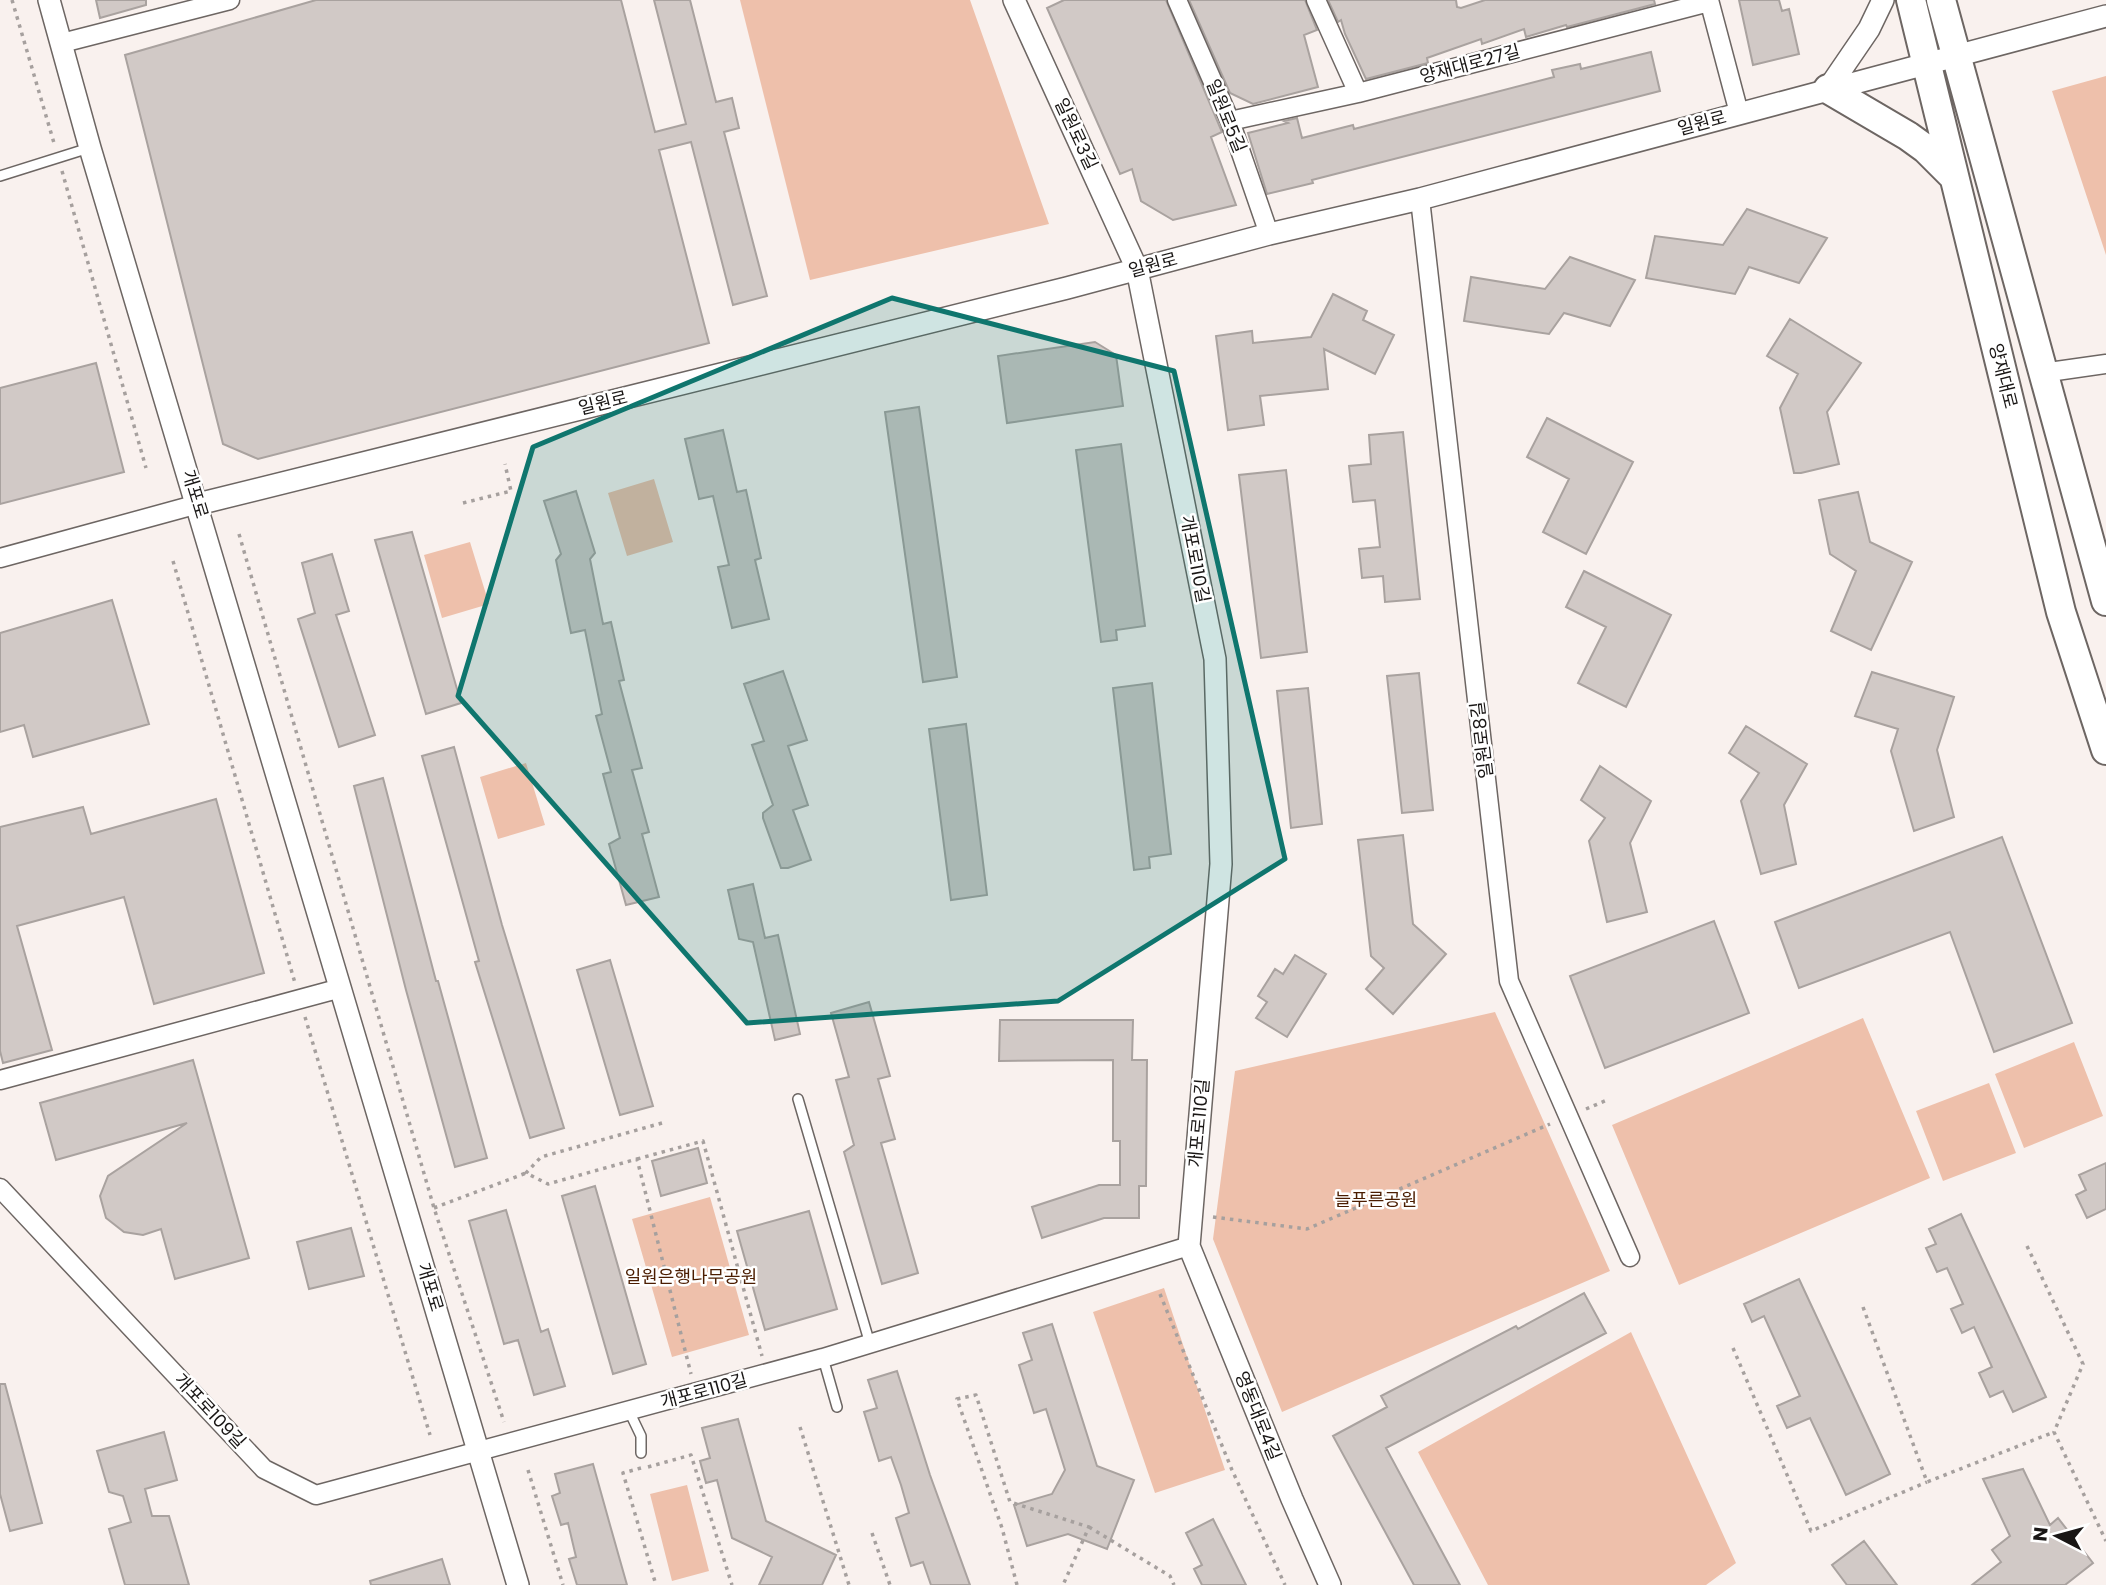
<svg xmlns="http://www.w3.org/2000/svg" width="2106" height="1585" viewBox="0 0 2106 1585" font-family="Poppins,'Noto Sans KR',sans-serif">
<rect width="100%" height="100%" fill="#f9f1ee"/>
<path fill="#eec0ab" d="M740,0h230l79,224 -239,56z
M2106,76v179l-54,-164z
M654,479l19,63 -46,14 -19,-63z
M470,542l19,62 -47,14 -18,-63z
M526,763l19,62 -47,14 -18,-62z
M1495,1012l115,259 -328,141 -69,-173 22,-168z
M1863,1018l67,160 -251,107 -67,-160z
M2074,1042l29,74 -79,32 -29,-74z
M1989,1083l27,70 -73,28 -27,-70z
M710,1197l39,138 -77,22 -40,-138z
M1164,1288l61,182 -70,23 -62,-181z
M1631,1332l105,231 -30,22h-218l-70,-133z
M687,1485l22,86 -37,10 -22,-87z"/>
<path fill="#d1c9c6" stroke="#a9a29f" stroke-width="2" d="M96,0h50v5l-46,13z
M316,0h305l34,132 31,-8 -32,-124h36l26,102 16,-4 7,30 -15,4 43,164 -34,9 -42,-163 -32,8 50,193 -451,116 -35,-15 -98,-389z
M1064,0h102l56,132 -11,5 25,68 -63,15 -32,-19 -9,-32 -12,5 -73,-166z
M1189,0h116l12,30 -13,5 14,52 -65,17 -23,-11z
M1328,0h128l1,7 4,1 24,-8h169l1,4 -88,23 -1,-2 -40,12 -2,-8 -42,15 -1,-5 -54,19 1,5 -62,16 -21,-45 -4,-14 -3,2z
M1739,0h40l3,11 7,-2 10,45 -46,11z
M1651,52l9,39 -348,89 1,3 -46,11 -19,-61 40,-10 -4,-2 13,-3 5,20 51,-13 1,4 200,-52 -2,-7 28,-6 1,5z
M1747,209l80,29 -28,45 -50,-16 -14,27 -89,-16 9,-42 68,9z
M1570,257l65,23 -25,46 -46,-13 -15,21 -85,-13 7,-44 74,12z
M1333,294l34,17 -4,9 31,15 -19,39 -51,-25 4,40 -68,7 4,29 -36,5 -12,-94 36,-5 1,12 58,-6z
M1790,319l71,44 -34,49 12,52 -38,9h-7l-14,-65 18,-34 -31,-18z
M1095,342l21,13 7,51 -116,17 -9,-67z
M96,363l28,109 -124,32v-116z
M919,407l38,270 -34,5 -38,-270z
M1547,418l86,44 -47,92 -43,-22 26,-53 -42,-22z
M723,430l14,62 9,-2 15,68 -6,2 14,59 -37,9 -14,-61 11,-2 -16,-69 -14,3 -14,-60z
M1403,432l17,167 -35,3 -2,-26 -21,2 -3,-29 21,-2 -5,-47 -22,2 -4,-36 22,-2 -2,-29z
M1121,444l24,182 -29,4 1,10 -16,2 -25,-192z
M1286,470l21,182 -46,6 -22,-183z
M576,491l19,62 -5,6 13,65 8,-2 13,58 -5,1 23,87 -10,2 17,62 -7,2 17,63 -33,8 -17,-61 11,-6 -17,-64 8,-2 -15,-56 6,-2 -17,-84 -14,3 -15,-73 5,-6 -17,-53z
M1858,492l12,50 42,20 -41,88 -40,-19 25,-60 -26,-17 -11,-54z
M412,532l49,171 -35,11 -51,-174z
M332,554l17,57 -13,4 39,120 -36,12 -41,-128 17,-6 -13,-50z
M1584,571l87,44 -45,92 -48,-24 28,-56 -40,-20z
M112,600l37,124 -116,33 -9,-32 -24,7v-99z
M783,671l24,69 -19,6 20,59 -15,5 18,50 -23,8h-7l-18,-50v-5l10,-8 -21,-60 12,-4 -20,-57z
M1872,672l82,25 -17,53 17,67 -40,14 -23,-80 7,-22 -43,-13z
M1419,673l14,137 -31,3 -15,-137z
M1152,683l19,171 -22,3 1,11 -16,2 -21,-182z
M1308,688l14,136 -31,4 -14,-137z
M966,724l21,171 -36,5 -22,-171z
M1746,726l61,38 -23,41 12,59 -35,10 -20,-73 18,-28 -30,-20z
M454,747l48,178 62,203 -34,10 -55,-176 4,-1 -57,-205z
M1600,766l51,35 -21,42 17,69 -40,10 -18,-81 16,-23 -24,-18z
M383,778l53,203h2l49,177 -32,9 -49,-177 -52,-204z
M216,799l48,174 -110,31 -30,-107 -107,29 35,124 -49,13 -3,-12v-224l83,-20 8,27z
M1403,835l10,89 33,30 -53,60 -27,-25 18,-21 -13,-12 -13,-116z
M2002,837l70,186 -78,29 -44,-120 -151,56 -24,-66z
M753,884l12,54 13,-3 22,99 -25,6 -22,-98 -14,-3 -11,-49z
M1714,921l35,92 -144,55 -35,-92z
M1295,955l31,19 -39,63 -31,-19 11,-16 -9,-6 17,-27 8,5z
M610,960l43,146 -33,9 -43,-145z
M869,1002l21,74 -12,3 17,60 -14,4 37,130 -36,11 -38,-132 10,-7 -18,-65 13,-3 -18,-64z
M1000,1020h133l-1,40h15l-1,126h-7v32h-35l-62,20 -10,-31 67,-22h21v-44h-7v-81l-114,1z
M193,1060l56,198 -74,21 -14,-50 -18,6 -19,-3 -18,-14 -6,-22 8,-20 79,-53 -131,37 -16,-57z
M698,1148l9,35 -46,13 -9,-35z
M2106,1163v46l-19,9 -11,-23 10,-5 -7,-15z
M595,1186l51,178 -33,10 -51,-178z
M506,1210l35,122 7,-3 17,57 -31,9 -16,-55 -14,4 -35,-123z
M809,1211l28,98 -72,21 -28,-99z
M1961,1214l85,183 -33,15 -10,-21 -13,6 -11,-24 13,-6 -18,-40 -12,6 -11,-24 12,-5 -16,-36 -10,4 -11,-24 10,-4 -7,-15z
M351,1228l13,48 -55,13 -12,-47z
M1799,1279l91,195 -44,21 -36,-77 -23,10 -10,-22 23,-10 -36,-80 -12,6 -8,-18z
M1584,1293l22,40 -220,115 74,137h-46l-81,-149 54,-29 -6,-11 135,-70 2,3z
M1052,1324l45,142 37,14 -27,69 -39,-15 -41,12 -13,-41 38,-11 13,-24 -19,-61 -12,4 -15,-48 13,-5 -9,-27z
M897,1371l33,104 40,110h-39l-8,-23 -12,4 -15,-48 13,-5 -8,-28 -10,-28 -12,4 -15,-49 13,-4 -9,-28z
M0,1384h5l37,139 -32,8 -10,-37z
M738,1419l28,102 70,34 -14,30h-63l13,-28 -40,-19 -15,-58 -11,3 -6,-22 10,-3 -8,-30z
M164,1432l13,48 -32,9 7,27h17l20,69h-64l-16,-56 22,-7 -8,-26 -14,-4 -12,-41z
M593,1464l17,61 17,60h-50l-8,-26 7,-2 -8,-34 -7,2 -9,-29 8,-3 -5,-19z
M2023,1469l27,56 8,-7 35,45 -28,22h-93l29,-23 -9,-12 18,-14 -27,-57z
M1213,1519l33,66h-44l-8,-16 8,-4 -16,-32z
M1864,1541l33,44h-50l-15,-20z
M442,1559l8,26h-79l-1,-4z"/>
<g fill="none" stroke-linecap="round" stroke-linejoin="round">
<defs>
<path id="service" d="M0,176l89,-28
M798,1099l72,245
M823,1358l14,49
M629,1411l12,25v17"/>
<path id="minor" d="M1177,0l53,121 39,113
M1316,0l42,93
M1709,0l30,113
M62,43l168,-43
M1230,121l128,-28 351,-91
M1420,199l89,782 121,276
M2042,373l64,-9
M0,558l198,-54
M0,1080l341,-92
M0,1188l264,281 52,26 507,-137 366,-112"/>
<path id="tertiary" d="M49,0l41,148 428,1437
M1014,0l123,269 78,390 6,205 -32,382 103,253 38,86
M1828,89l41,-60 14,-29
M198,504l869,-216 202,-54 151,-35 686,-183"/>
<path id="primary" d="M1911,0l150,612 45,138
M1941,0l165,601
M1828,89l80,47 18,13 28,28"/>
</defs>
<use href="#service" stroke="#6d6663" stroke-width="12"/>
<use href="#minor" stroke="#6d6663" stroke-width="21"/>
<use href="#tertiary" stroke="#6d6663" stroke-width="24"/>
<use href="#primary" stroke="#6d6663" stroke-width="32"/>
<path stroke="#a6a09e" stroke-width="3.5" stroke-dasharray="3.5 5" stroke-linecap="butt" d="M12,0l42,143
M62,171l84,297
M463,503l48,-12 -6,-27
M239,534l195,674 70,214
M173,561l122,422
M305,1017l125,418
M1586,1109l21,-9
M662,1123l-121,34 -15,16 22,11 89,-25 54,215
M637,1159l66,-18 59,215
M434,1208l92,-35
M1213,1217l94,12 243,-105
M2027,1246l56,118 -29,68 52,109
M1160,1294l72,176 53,115
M1863,1307l64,175 127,-50
M1733,1348l78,183 116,-49
M800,1427l49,158
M648,1467l43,-12 41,130
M641,1468l-18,5 33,112
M528,1470l35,115
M1089,1527l81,49 4,9
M872,1533l18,52
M1017,1585l-15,-57 -45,-129 19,-4 34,107 79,25 -26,58"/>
<use href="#service" stroke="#fff" stroke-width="9"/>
<use href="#minor" stroke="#fff" stroke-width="18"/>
<use href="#tertiary" stroke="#fff" stroke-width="21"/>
<use href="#primary" stroke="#fff" stroke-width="28"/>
</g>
<path fill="#0f766e" fill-opacity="0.2" stroke="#0f766e" stroke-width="5" stroke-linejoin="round" d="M892,298l282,73 111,488 -227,142 -311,22 -289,-327 75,-249z"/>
<g text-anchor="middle" stroke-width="5" stroke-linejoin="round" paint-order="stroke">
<g font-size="18" fill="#191615" stroke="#fff">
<text transform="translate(1470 64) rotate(-15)" y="6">양재대로27길</text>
<text transform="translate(1226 116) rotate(68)" y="6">일원로5길</text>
<text transform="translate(1702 123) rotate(-15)" y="6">일원로</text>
<text transform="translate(1076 134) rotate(65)" y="6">일원로3길</text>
<text transform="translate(1153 265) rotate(-15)" y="6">일원로</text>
<text transform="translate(2003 376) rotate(76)" y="6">양재대로</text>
<text transform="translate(603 403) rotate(-14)" y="6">일원로</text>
<text transform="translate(195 494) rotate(73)" y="6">개포로</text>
<text transform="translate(1195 559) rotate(79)" y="6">개포로110길</text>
<text transform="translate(1482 740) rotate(-97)" y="6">일원로8길</text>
<text transform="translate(1199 1123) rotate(-85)" y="6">개포로110길</text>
<text transform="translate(430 1287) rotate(73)" y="6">개포로</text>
<text transform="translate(704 1391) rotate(-15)" y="6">개포로110길</text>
<text transform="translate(210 1411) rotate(47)" y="6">개포로109길</text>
<text transform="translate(1258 1416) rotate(68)" y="6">영동대로4길</text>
</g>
<g font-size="18" fill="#4b1d01" stroke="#fff">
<text x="1376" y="1206">늘푸른공원</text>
<text x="691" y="1283">일원은행나무공원</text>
</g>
</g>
<g transform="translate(2057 1536) rotate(276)" stroke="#ffffff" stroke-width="5" paint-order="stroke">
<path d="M0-5L12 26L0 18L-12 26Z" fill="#191615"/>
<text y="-10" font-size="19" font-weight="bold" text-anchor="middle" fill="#191615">N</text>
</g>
</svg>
